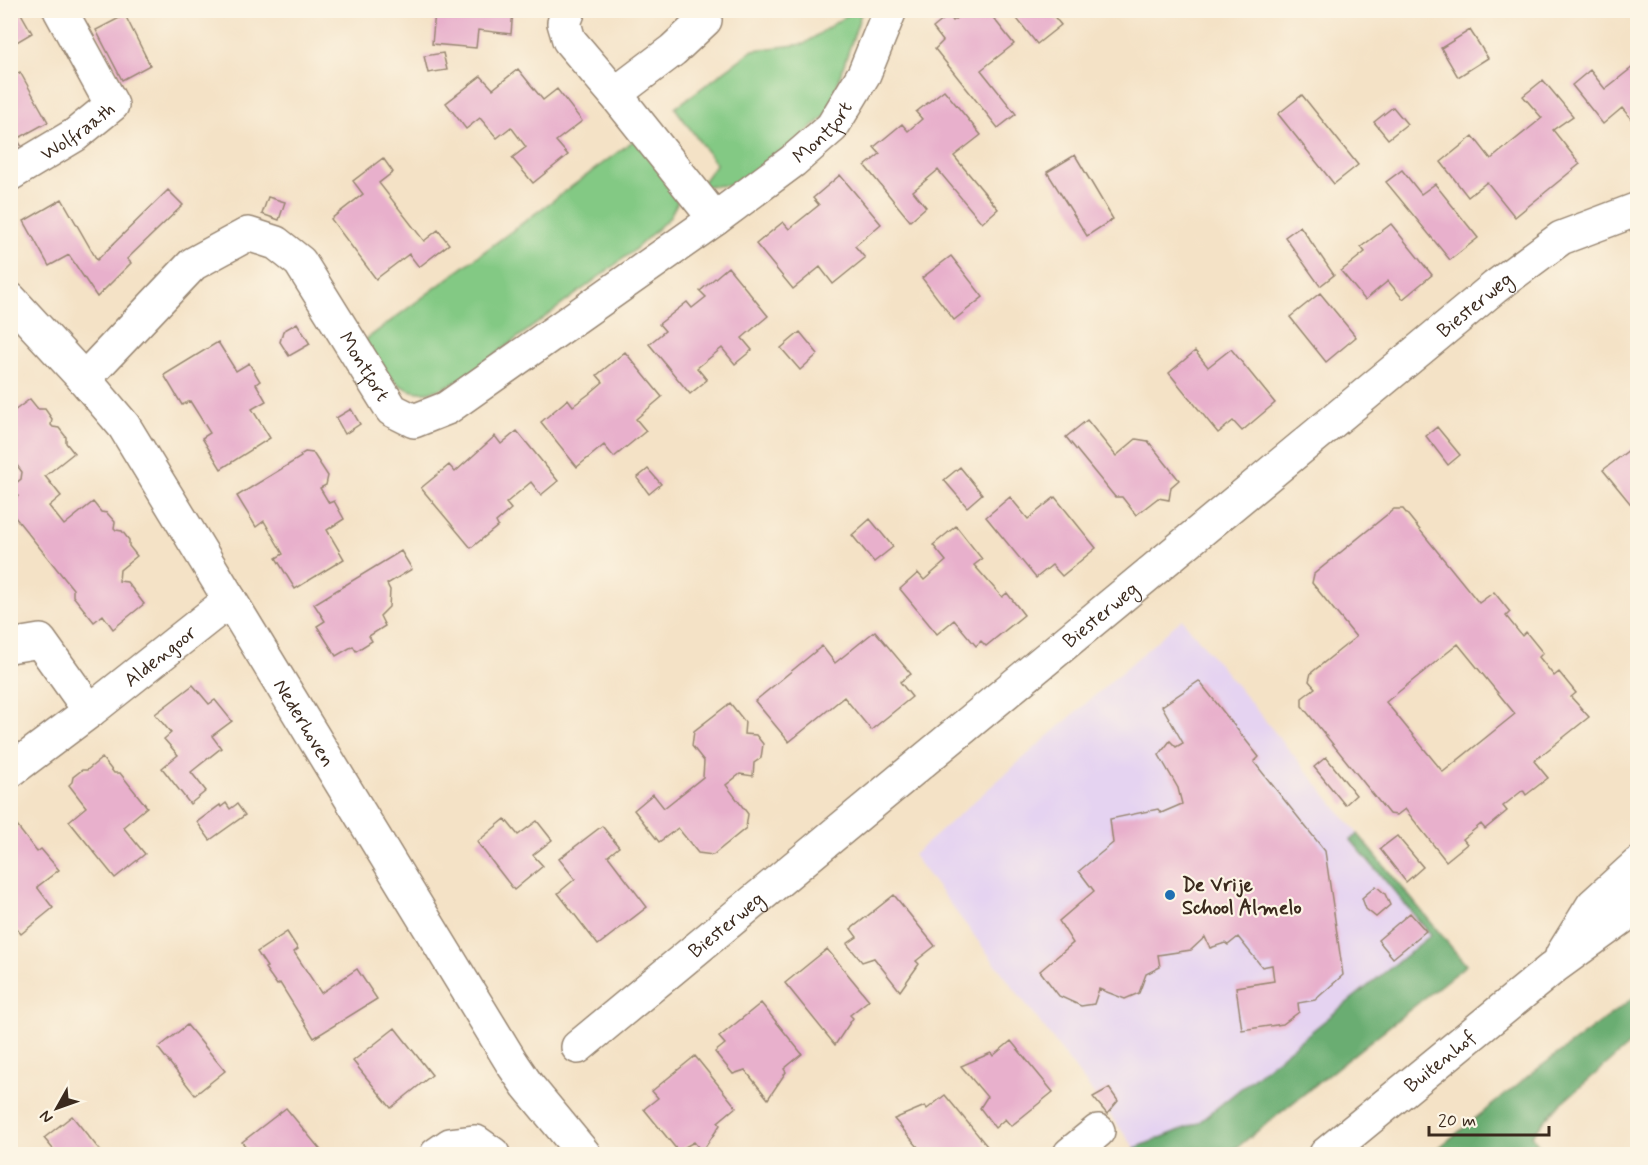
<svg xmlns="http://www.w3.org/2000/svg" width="1648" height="1165" viewBox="0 0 1648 1165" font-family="Mynerve,sans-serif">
<rect width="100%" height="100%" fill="#fcf5e5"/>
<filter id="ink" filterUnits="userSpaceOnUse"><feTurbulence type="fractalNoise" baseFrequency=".0167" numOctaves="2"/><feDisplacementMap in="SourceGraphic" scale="12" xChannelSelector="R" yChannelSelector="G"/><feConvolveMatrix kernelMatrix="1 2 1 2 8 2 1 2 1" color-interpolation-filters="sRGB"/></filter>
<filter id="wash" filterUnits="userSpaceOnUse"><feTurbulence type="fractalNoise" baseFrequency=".008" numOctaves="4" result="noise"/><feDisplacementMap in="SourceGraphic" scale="24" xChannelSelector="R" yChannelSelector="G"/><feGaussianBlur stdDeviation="1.35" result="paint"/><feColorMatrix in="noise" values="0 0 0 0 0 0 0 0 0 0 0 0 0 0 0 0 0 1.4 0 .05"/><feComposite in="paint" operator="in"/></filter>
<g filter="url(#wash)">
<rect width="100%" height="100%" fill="#f4e2c6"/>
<path fill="#e5d3f1" d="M1182,619l176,215 -7,7 81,93 -234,189 -63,25 -222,-293z"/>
<path fill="#83c984" stroke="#5f7a51" stroke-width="1.5" d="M853,11h9l-35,104 -84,70 -43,1 16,-22 -41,-56 78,-58 51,-6z
M641,135l36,54v14l-8,15 -37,34 -172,129c-9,3 -18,8 -27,10 -36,8 -51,-25 -69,-50z"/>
<path fill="#6aad72" stroke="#526c48" stroke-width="1.5" d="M1358,834l108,131 -230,183 -12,6h-84l-5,-6 63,-25 233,-188 -80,-95z
M1637,995v43l-80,69 -25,28 12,19h-113l101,-81z"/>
<g id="blocks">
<path fill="#e8b0cc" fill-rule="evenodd" d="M10,10h9l13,23 -22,13z
M453,10h60l-2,24 -33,-4 -2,18 -44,-4 3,-32 18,1z
M967,10h20l27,34 -33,26 35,44 -18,14 -63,-79 8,-8 -10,-13 16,-13 4,6z
M1010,10h46l-4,4 9,11 -24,19z
M125,15l25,50 -28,15 -26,-50z
M1470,30l18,28 -30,19 -17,-29z
M443,53l4,17 -19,3 -4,-17z
M1638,63v64l-16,-19 -19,16 -31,-39 18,-15 15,19z
M518,69l25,31 14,-11 25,32 -26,20 12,14 -35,28 -21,-25 14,-11 -15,-20 -14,11 -17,-20 -14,11 -20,-26 35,-27 12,13z
M20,72l28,50 -31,17 5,8 -12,7v-77z
M1543,80l30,36 -20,14 27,34 -65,53 -28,-35 -19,15 -27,-35 32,-26 18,23 51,-41 -19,-22z
M944,90l37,45 -27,21 44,53 -16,14 -44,-53 -25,21 13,16 -16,14 -45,-55 15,-12 -6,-7 28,-23 6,7 14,-12 -6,-7z
M1302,95l56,70 -24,19 -56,-70z
M1393,107l14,17 -19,15 -14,-17z
M1075,155l38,64 -26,17 -40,-64z
M383,158l10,14 -14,11 45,58 14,-11 11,14 -30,23 -10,-13 -33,25 -45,-60 32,-25 -10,-13z
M1402,170l19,24 14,-10 43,54 -28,22 -64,-78z
M840,175l41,49 -26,22 10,12 -32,26 -13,-17 -27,22 -37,-45 27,-22 6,7 30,-24 -6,-7z
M168,190l15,15 -56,54 4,4 -34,34 -28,-42 -20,11 -25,-45 38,-22 35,61z
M268,197l17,5 -6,18 -17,-6z
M1391,224l41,51 -29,24 -15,-18 -23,19 -24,-29 24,-19 -4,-5z
M1300,226l34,49 -14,11 -35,-49z
M951,256l32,41 -29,23 -32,-42z
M728,267l40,49 -26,22 10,12 -17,14 -13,-16 -25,20 10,12 -17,14 -41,-50 16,-13 -6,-7 28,-22 5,6 14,-11 -6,-6z
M1320,293l36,44 -30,25 -36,-45z
M297,323l13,21 -21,12 -9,-14 3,-11z
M800,332l18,22 -18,16 -19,-22z
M218,342l18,29 13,-8 11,18 -4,3 10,17 -14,8 18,29 -49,31 -19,-31 8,-5 -20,-32 -8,4 -18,-30z
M1231,349l44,54 -33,28 -9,-10 -15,12 -49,-60 26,-22 13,16z
M625,352l37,45 -26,22 10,12 -32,26 -10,-12 -27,22 -36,-45 27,-23 5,7 16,-12 14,-12 -6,-7z
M30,399l8,10h7l7,10 -1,6 2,2 6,1 7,9v6l8,10 -29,23 16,20 -12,10 15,19 29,-23 8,10 6,1 8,9 -1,6 2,2 6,1 7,9v6l8,10 -17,14 -1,11 8,1 17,22 -31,25 -10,-14 -9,7 -21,-26v-7l-63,-78v-9l8,-6 -7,-9 10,-8 1,-7 -10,-13 -2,2v-47z
M351,409l9,15 -15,10 -9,-16z
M1087,420l29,36 20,-17 12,2 31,39 -8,7 -2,13 -11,-2 -22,17 -14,-18h-7l-49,-60z
M1437,427l23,28 -12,10 -22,-29z
M517,431l41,50 -17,14 -10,-13 -25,21 5,6 -15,13 2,4 -27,22 -50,-60 28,-23 6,7 40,-36 6,8z
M1638,443v70l-35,-43z
M305,452l8,1 15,23 -2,9 -6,3 9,15 5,-2 10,18 -17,11 17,29 -49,30 -19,-31 7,-4 -19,-33 -8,6 -19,-31 64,-39 -1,-2z
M960,467l22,27 -15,13 -23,-27z
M648,469l13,15 -12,10 -12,-16z
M1010,497l18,22 27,-22 41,51 -34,28 -10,-11 -16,13 -50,-61z
M1394,509h9l76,94 15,-11 16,20 -4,4 16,20 4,-4 17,21 -4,4 15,19 5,-4 17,21 -5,4 18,20 -55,44 14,17 -22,17 -3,-5 -20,16 4,5 -22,18 -4,-5 -18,15 4,5 -21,17 -41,-52 -8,6 -8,-1 -87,-108v-8l13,-10 -6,-7 2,-8 45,-36 -44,-54 2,-9zM1458,644l57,70 -72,58 -57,-70z
M870,519l23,28 -19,15 -22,-27z
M956,526l26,33 -8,6 28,32 5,-4 17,22 -38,31 -5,-5 -5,5 -22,-26 -17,14 -37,-45 18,-16 6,7 22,-19 -13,-16z
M401,551l11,18 -25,15 3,6 -1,17 -9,9 5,10 -16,10 3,5 -16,10 -3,-5 -17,10 -19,-30 8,-5 -11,-17z
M875,631l36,43 -11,8 12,15 -41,33 -27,-33 -55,45 -34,-41 67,-55 13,17z
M1199,681l60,76 -5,5 71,89 18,124 -28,25 -17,3 1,9 -16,12 -41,6 -6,-43 38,-6 -2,-16 -10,2 -24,-30 -10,8 -3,-2 -15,5 -5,-11 -14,13 -33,5 2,12 -14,7 -7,19 -14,6 -26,-10 -5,15 -13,2 -22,-10 -19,-25 33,-28 -14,-22 35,-30 -15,-20 34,-28 -3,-24 48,-10 3,4 21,-9 -4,-16 -19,-33 11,-14 6,6 7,-4 -21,-37z
M193,685l16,19 6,-4 17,21 -20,15 9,12 -30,24 15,19 -16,13 -28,-36 16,-13 -14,-16 7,-6 -16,-19z
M730,703l15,19 -1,12 12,1 7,9 -2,14 -7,5 -1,13 -13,-2 -14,11 22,29 -2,14 -33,27 -15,-2 -20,-25 -19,14 -25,-32 19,-16 11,14 39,-31 1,-16 -12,-15 2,-15z
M1326,757l30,38 -11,10 -31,-38z
M102,758l12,15h6l27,34 -24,20 22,27 -30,24 -46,-57 17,-14 -17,-22 3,-3 1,-5 9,-7h5z
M226,803l4,6 7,-5 8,11 -35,25 -13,-18 23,-17 1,2z
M505,819l13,16 19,-14 15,19 -19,15 10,11 -29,24 -37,-48z
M17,826l20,26 4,-3 18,21 -22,17 16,21 -32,26 -11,-13v-89z
M602,826l17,21 -11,9 39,51 -49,38 -40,-52 17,-14 -16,-20z
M1397,836l26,31 -17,15 -26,-33z
M1376,886l9,8 5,11 -14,12 -10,-8 -4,-11z
M894,895l41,51 -19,15 3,3 -19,27 -26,-33 -12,4 -15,-18 10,-7 -6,-8z
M1410,913l16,18 -33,27 -15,-18z
M287,932l11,17 -4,3 27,41 36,-24 20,30 -63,39 -34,-55 -3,2 -12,-17 2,-1 -10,-15z
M827,949l42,51 -19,15 3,3 -18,27 -50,-62z
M761,1003l41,51 -18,15 2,3 -18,27 -23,-29 -12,4 -18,-22 10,-8 -6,-7z
M187,1025l38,46 -30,24 -37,-47z
M395,1028l37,47 -41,33 -38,-47z
M1011,1041l42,51 -42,34 -6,-7 -10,9 -15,-20 7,-11 -26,-31 30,-13 2,3z
M695,1056l41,51 -18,15 2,3 -18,27 -8,-10 -16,9 -34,-42 14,-11 -6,-7z
M1109,1088l9,13 -11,13 -14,-17z
M945,1095l42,51 -11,8h-52l-30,-35 31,-13 2,3z
M286,1108l38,46h-72l-10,-12z
M72,1116l31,38h-46l-13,-16z"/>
</g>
</g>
<g filter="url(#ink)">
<use href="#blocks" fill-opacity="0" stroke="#988672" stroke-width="1.5"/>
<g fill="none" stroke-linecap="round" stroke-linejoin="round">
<defs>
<g id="minor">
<path d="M569,10l-5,13 5,17 46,54 58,-44 32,-30 -8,-10"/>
<path d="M615,94l100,125"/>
<path id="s1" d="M10,174l65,-39 37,-30 -52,-95"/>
<path id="s2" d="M10,299l74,80 40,47 388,637 15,22 57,69"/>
<path id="s3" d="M84,379l109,-115 55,-30 28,9 24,19 92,148 22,11 33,-13 268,-189 78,-58 39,-34 32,-53 26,-64"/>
<path d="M10,646l30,-5 50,70"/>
<path id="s4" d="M10,771l80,-60 140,-111"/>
<path d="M1562,955l31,-50 45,-41"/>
<path id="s5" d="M578,1047l917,-760 66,-49 77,-29"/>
<path d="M437,1154l13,-9 26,-3 17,12"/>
<path d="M1070,1154l28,-23"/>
<path id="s6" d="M1326,1154l228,-187 84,-61"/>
</g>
</defs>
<use href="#minor" stroke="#988672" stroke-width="36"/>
<use href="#minor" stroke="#fff" stroke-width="33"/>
</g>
</g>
<circle fill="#1f6fb2" stroke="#fcf5e5" stroke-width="2" cx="1170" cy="895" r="6"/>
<g text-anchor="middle" stroke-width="4.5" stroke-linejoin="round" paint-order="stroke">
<g font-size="20" fill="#3b2a1e" stroke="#fcf5e5">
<text dy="7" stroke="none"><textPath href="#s1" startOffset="80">Wolfraath</textPath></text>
<text dy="7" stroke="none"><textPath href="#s3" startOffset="982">Montfort</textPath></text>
<text dy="7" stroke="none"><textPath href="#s5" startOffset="1164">Biesterweg</textPath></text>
<text dy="7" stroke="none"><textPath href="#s3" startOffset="404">Montfort</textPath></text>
<text dy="7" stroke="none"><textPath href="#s5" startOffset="678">Biesterweg</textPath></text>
<text dy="7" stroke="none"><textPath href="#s4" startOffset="189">Aldengoor</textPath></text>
<text dy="7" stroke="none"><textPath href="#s2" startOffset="518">Nederhoven</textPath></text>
<text dy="7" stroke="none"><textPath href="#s5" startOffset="192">Biesterweg</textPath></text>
<text dy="7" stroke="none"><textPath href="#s6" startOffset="147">Buitenhof</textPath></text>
</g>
<g font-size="20" font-weight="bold" fill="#3b2a1e" stroke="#fcf5e5" text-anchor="start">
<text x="1182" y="891">De Vrije<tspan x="1182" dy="23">School Almelo</tspan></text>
</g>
</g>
<rect width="1648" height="1165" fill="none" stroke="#fcf5e5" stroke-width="36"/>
<g transform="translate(57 1108) rotate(230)" stroke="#fcf5e5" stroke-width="4.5" paint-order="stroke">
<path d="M0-4.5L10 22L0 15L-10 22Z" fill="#3b2a1e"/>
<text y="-9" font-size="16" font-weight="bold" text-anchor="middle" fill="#3b2a1e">N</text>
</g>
<path d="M1429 1126v9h120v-9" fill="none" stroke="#3b2a1e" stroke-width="3"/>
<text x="1438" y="1126" font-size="18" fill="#3b2a1e" stroke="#fcf5e5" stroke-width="4.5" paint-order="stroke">20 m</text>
</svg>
